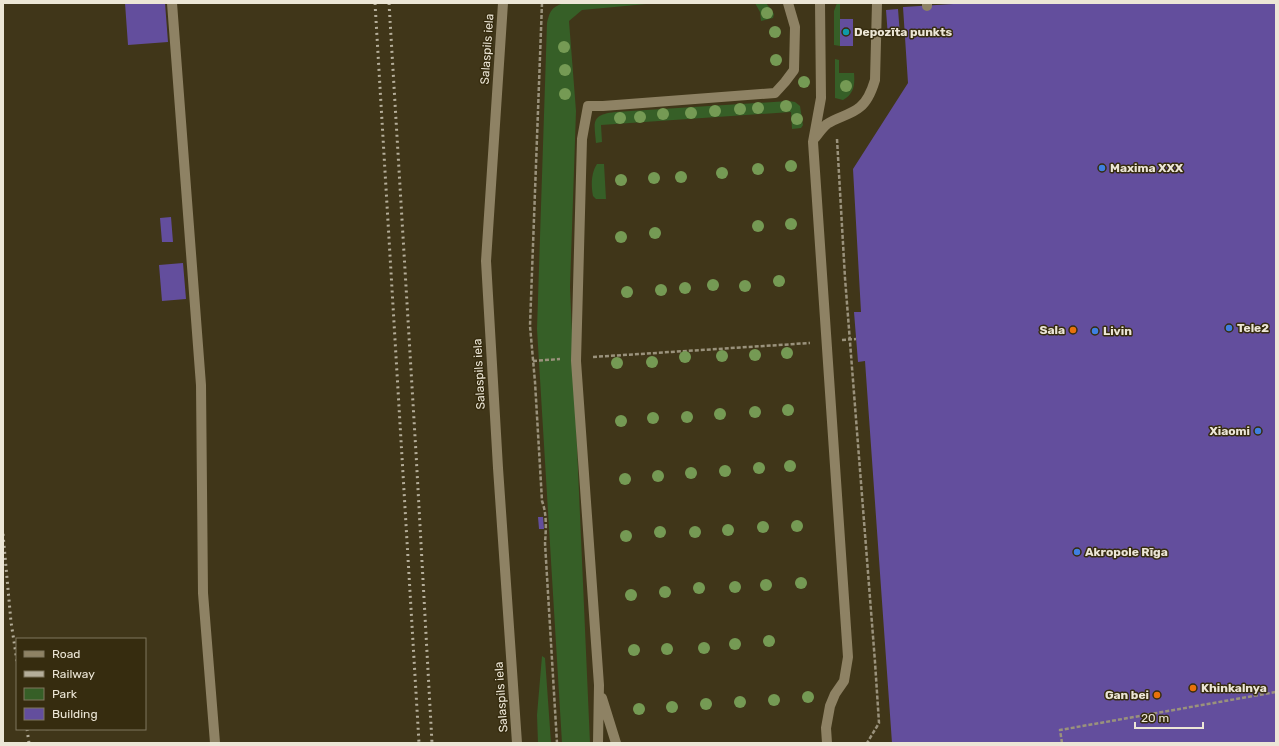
<svg xmlns="http://www.w3.org/2000/svg" width="1279" height="746" viewBox="0 0 1279 746" font-family="Rubik,sans-serif">
<rect width="100%" height="100%" fill="#403619"/>
<path fill="#365f27" d="M563,3h94l-75,7 -13,11 7,90 -6,176 20,456h-28l-25,-414 10,-306c3,-12 4,-15 16,-20z
M755,3h11l8,11 -1,4 -12,3 -1,-9z
M837,3h3v43l-6,-1v-34z
M835,59l4,1v13h15c1,12 0,21 -11,27l-8,-2z
M789,101l6,1 5,4 3,19 -2,3 -9,1 -1,-17 -190,13 1,17 -6,1c-2,-22 -5,-28 19,-31z
M597,164h7l2,35h-10l-3,-3c-2,-10 -2,-23 4,-32z
M542,656l3,2 6,85h-13l-1,-28z"/>
<path fill="#634e9d" d="M125,3h40l3,39 -40,3z
M970,3h306v740h-384l-27,-382 -7,1 -4,-50h7l-8,-143 55,-86 -5,-76z
M898,9l2,26 -12,2 -2,-27z
M840,19h13v27h-13z
M171,217l2,25h-11l-2,-24z
M183,263l3,36 -24,2 -3,-36z
M538,517h5l1,12h-5z"/>
<g fill="none" stroke-linecap="round" stroke-linejoin="round">
<path stroke="#9a927c" stroke-width="2.5" stroke-dasharray="4 2" stroke-linecap="butt" d="M542,3l-12,323 5,56 7,119c5,13 4,29 3,42l12,200
M837,139l8,139 30,384 4,61 -12,20
M842,340l14,-1
M593,357l217,-14
M533,361l27,-2
M1062,743l-2,-13 216,-38"/>
<path stroke="#8e8264" stroke-width="10" d="M172,3l29,382 2,208 12,150
M503,3l-17,258 12,207 19,275
M820,3l1,95 -8,44 35,515 -4,24 -9,13 -5,12 -4,22 1,15
M927,3v3
M815,138c4,-5 7,-10 12,-14 10,-7 24,-9 33,-17 8,-6 12,-17 15,-27l2,-77
M602,698l14,45
M598,743l1,-58 -23,-324 6,-222 6,-33h15l172,-13 10,-11 9,-12 1,-43 -7,-24"/>
<path stroke="#b5ae9a" stroke-width="3" stroke-dasharray="2 4" stroke-linecap="butt" d="M375,3l44,740
M389,3l27,450 16,290
M3,534l8,88 6,39
M27,729l2,14"/>
</g>
<g fill="#759a54">
<circle cx="767" cy="13" r="6"/>
<circle cx="775" cy="32" r="6"/>
<circle cx="564" cy="47" r="6"/>
<circle cx="776" cy="60" r="6"/>
<circle cx="565" cy="70" r="6"/>
<circle cx="804" cy="82" r="6"/>
<circle cx="846" cy="86" r="6"/>
<circle cx="565" cy="94" r="6"/>
<circle cx="786" cy="106" r="6"/>
<circle cx="758" cy="108" r="6"/>
<circle cx="740" cy="109" r="6"/>
<circle cx="715" cy="111" r="6"/>
<circle cx="691" cy="113" r="6"/>
<circle cx="663" cy="114" r="6"/>
<circle cx="640" cy="117" r="6"/>
<circle cx="620" cy="118" r="6"/>
<circle cx="797" cy="119" r="6"/>
<circle cx="791" cy="166" r="6"/>
<circle cx="758" cy="169" r="6"/>
<circle cx="722" cy="173" r="6"/>
<circle cx="681" cy="177" r="6"/>
<circle cx="654" cy="178" r="6"/>
<circle cx="621" cy="180" r="6"/>
<circle cx="791" cy="224" r="6"/>
<circle cx="758" cy="226" r="6"/>
<circle cx="655" cy="233" r="6"/>
<circle cx="621" cy="237" r="6"/>
<circle cx="779" cy="281" r="6"/>
<circle cx="713" cy="285" r="6"/>
<circle cx="745" cy="286" r="6"/>
<circle cx="685" cy="288" r="6"/>
<circle cx="661" cy="290" r="6"/>
<circle cx="627" cy="292" r="6"/>
<circle cx="787" cy="353" r="6"/>
<circle cx="755" cy="355" r="6"/>
<circle cx="722" cy="356" r="6"/>
<circle cx="685" cy="357" r="6"/>
<circle cx="652" cy="362" r="6"/>
<circle cx="617" cy="363" r="6"/>
<circle cx="788" cy="410" r="6"/>
<circle cx="755" cy="412" r="6"/>
<circle cx="720" cy="414" r="6"/>
<circle cx="687" cy="417" r="6"/>
<circle cx="653" cy="418" r="6"/>
<circle cx="621" cy="421" r="6"/>
<circle cx="790" cy="466" r="6"/>
<circle cx="759" cy="468" r="6"/>
<circle cx="725" cy="471" r="6"/>
<circle cx="691" cy="473" r="6"/>
<circle cx="658" cy="476" r="6"/>
<circle cx="625" cy="479" r="6"/>
<circle cx="797" cy="526" r="6"/>
<circle cx="763" cy="527" r="6"/>
<circle cx="728" cy="530" r="6"/>
<circle cx="660" cy="532" r="6"/>
<circle cx="695" cy="532" r="6"/>
<circle cx="626" cy="536" r="6"/>
<circle cx="801" cy="583" r="6"/>
<circle cx="766" cy="585" r="6"/>
<circle cx="735" cy="587" r="6"/>
<circle cx="699" cy="588" r="6"/>
<circle cx="665" cy="592" r="6"/>
<circle cx="631" cy="595" r="6"/>
<circle cx="769" cy="641" r="6"/>
<circle cx="735" cy="644" r="6"/>
<circle cx="704" cy="648" r="6"/>
<circle cx="667" cy="649" r="6"/>
<circle cx="634" cy="650" r="6"/>
<circle cx="808" cy="697" r="6"/>
<circle cx="774" cy="700" r="6"/>
<circle cx="740" cy="702" r="6"/>
<circle cx="706" cy="704" r="6"/>
<circle cx="672" cy="707" r="6"/>
<circle cx="639" cy="709" r="6"/>
</g>
<circle fill="#0f9aa8" stroke="#362c0f" stroke-width="1.5" cx="846" cy="32" r="4"/>
<g fill="#3f7fe0" stroke="#362c0f" stroke-width="1.5">
<circle cx="1102" cy="168" r="4"/>
<circle cx="1229" cy="328" r="4"/>
<circle cx="1095" cy="331" r="4"/>
<circle cx="1258" cy="431" r="4"/>
<circle cx="1077" cy="552" r="4"/>
</g>
<g fill="#e8710a" stroke="#362c0f" stroke-width="1.5">
<circle cx="1073" cy="330" r="4"/>
<circle cx="1193" cy="688" r="4"/>
<circle cx="1157" cy="695" r="4"/>
</g>
<g text-anchor="middle" stroke-width="3" stroke-linejoin="round" paint-order="stroke">
<g font-size="12" font-weight="bold" fill="#ece6d6" stroke="#362c0f" text-anchor="start">
<text x="854" y="36">Depozīta punkts</text>
<text x="1110" y="172">Maxima XXX</text>
<text x="1237" y="332">Tele2</text>
<text x="1065" y="334" text-anchor="end">Sala</text>
<text x="1103" y="335">Livin</text>
<text x="1250" y="435" text-anchor="end">Xiaomi</text>
<text x="1085" y="556">Akropole Rīga</text>
<text x="1201" y="692">Khinkalnya</text>
<text x="1149" y="699" text-anchor="end">Gan bei</text>
</g>
<g font-size="12" fill="#ece6d6" stroke="#362c0f">
<text transform="translate(487 49) rotate(-86)" y="4">Salaspils iela</text>
<text transform="translate(479 374) rotate(-93)" y="4">Salaspils iela</text>
<text transform="translate(501 697) rotate(-94)" y="4">Salaspils iela</text>
</g>
</g>
<rect width="1279" height="746" fill="none" stroke="#ece6d6" stroke-width="8"/>
<rect x="16" y="638" width="130" height="92" fill="#362c0f" stroke="#7f765f"/>
<rect x="24" y="651" width="20" height="6" fill="#8e8264" stroke="#7f765f"/>
<text x="52" y="658" font-size="12" fill="#ece6d6">Road</text>
<rect x="24" y="671" width="20" height="6" fill="#b5ae9a" stroke="#7f765f"/>
<text x="52" y="678" font-size="12" fill="#ece6d6">Railway</text>
<rect x="24" y="688" width="20" height="12" fill="#365f27" stroke="#7f765f"/>
<text x="52" y="698" font-size="12" fill="#ece6d6">Park</text>
<rect x="24" y="708" width="20" height="12" fill="#634e9d" stroke="#7f765f"/>
<text x="52" y="718" font-size="12" fill="#ece6d6">Building</text>
<path d="M1135 722v6h68v-6" fill="none" stroke="#ece6d6" stroke-width="2"/>
<text x="1141" y="722" font-size="12" fill="#ece6d6" stroke="#362c0f" stroke-width="3" paint-order="stroke">20 m</text>
</svg>
